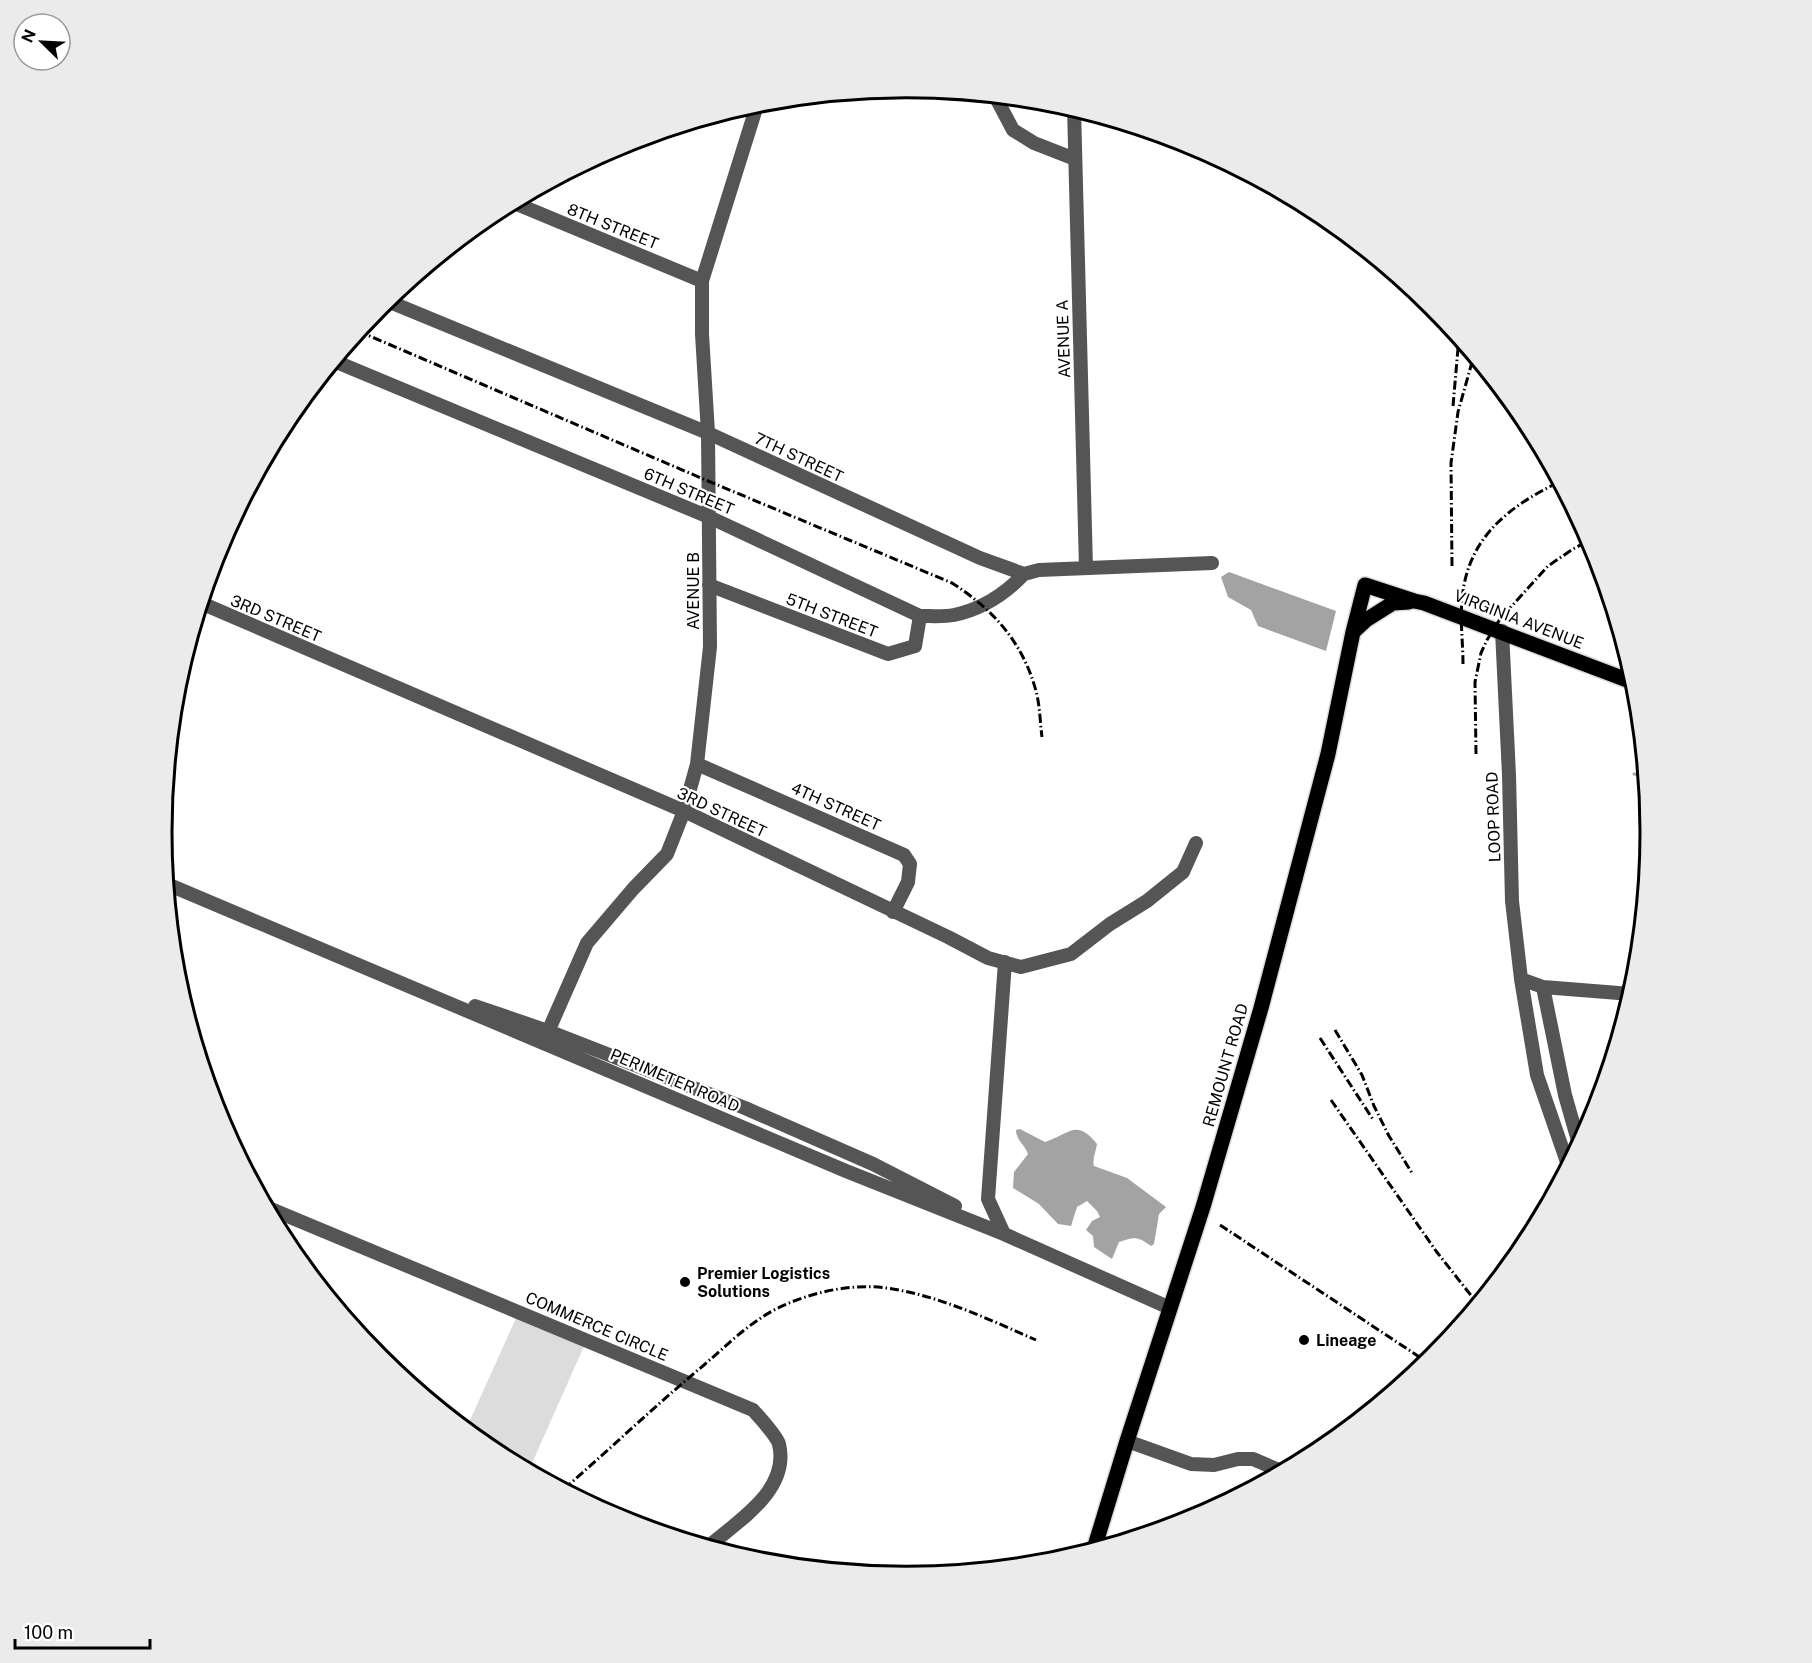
<svg xmlns="http://www.w3.org/2000/svg" width="1812" height="1663" viewBox="0 0 1812 1663" font-family="'Public Sans',sans-serif">
<rect width="100%" height="100%" fill="#fff"/>
<path fill="#dcdcdc" d="M517,1316l68,28 -56,126 -37,-20 -26,-21z"/>
<path fill="#a3a3a3" d="M1229,572l107,39 -10,40 -68,-25 -7,-16 -23,-13 -7,-20z
M1020,1129l25,13c25,-8 31,-24 52,2 -1,8 -5,14 -3,22l33,12 39,29 -7,7 -5,30 -3,2c-14,-10 -16,-9 -32,-4l-7,17 -18,-12 -1,-11 -7,-6 6,-9 8,-4 -3,-6 -10,-10 -10,6 -6,19 -13,-2 -19,-20 -26,-16 1,-16 14,-18c-3,-9 -12,-14 -12,-24z"/>
<g fill="none" stroke-linecap="round" stroke-linejoin="round">
<path stroke="#a3a3a3" stroke-width="3" d="M1634,774l11,2"/>
<defs>
<path id="major" d="M1353,632l13,-12 27,-17 16,-1
M1094,1549l33,-108 76,-234 58,-199 67,-254 25,-122 12,-47 49,16 10,2 211,80"/>
</defs>
<use href="#major" stroke="#dbdbdb" stroke-width="18"/>
<path stroke="#555" stroke-width="14" d="M995,96l18,34 21,13 41,16
M1074,108l12,460
M512,202l190,79
M385,300l323,133 272,125 44,16 15,-4 173,-7
M334,361l375,156 211,99c11,0 24,1 34,-1 28,-6 51,-21 70,-41
M709,585l179,69 27,-8 5,-30
M201,603l483,208 264,126 40,21 33,9 50,-13 39,-30 37,-23 36,-29 13,-29
M1502,631l7,144 3,126 9,78 22,8 22,108 14,49
M697,764l207,91 6,9 -2,18 -15,30
M167,884l679,287 158,63 166,74
M1521,979l16,96 31,90
M1543,987l88,7
M475,1006l73,25 197,77 128,56 82,42
M543,1043l44,-100 46,-54 34,-35 17,-43 13,-47 13,-117 -2,-214 -6,-99v-53l56,-179
M266,1207l487,203c7,8 23,25 26,34 11,46 -40,76 -70,102
M1004,1234l-16,-35 17,-237
M1127,1441l64,23 23,1 24,-6h15l28,12"/>
<use href="#major" stroke="#000" stroke-width="15"/>
<path stroke="#000" stroke-width="3" stroke-dasharray="9 3 1.5 3" stroke-linecap="butt" d="M358,331l350,150 244,102c42,27 71,60 84,108 4,15 4,31 6,46
M1453,406l6,-69
M1452,566l-1,-103 7,-51 16,-57
M1463,664c0,-21 -3,-43 -1,-64 5,-62 46,-93 97,-118
M1476,754l-1,-72 6,-29 6,-13 13,-21 48,-53 25,-17 17,-9
M1335,1030l27,45 12,31 15,30 23,37
M1320,1038l54,83
M1331,1100l105,151 41,52
M1220,1225l207,137
M564,1489c47,-41 92,-84 140,-124 23,-20 45,-42 72,-56 32,-16 74,-26 110,-21 52,7 102,31 150,52"/>
</g>
<g fill="#000" stroke="#fff" stroke-width="2">
<circle cx="685" cy="1282" r="6"/>
<circle cx="1304" cy="1340" r="6"/>
</g>
<g text-anchor="middle" stroke-width="4.5" stroke-linejoin="round" paint-order="stroke">
<g font-size="16" fill="#000" stroke="#fff">
<text transform="translate(613 226) rotate(22)" y="6">8TH STREET</text>
<text transform="translate(1063 339) rotate(-92)" y="6">AVENUE A</text>
<text transform="translate(799 457) rotate(25)" y="6">7TH STREET</text>
<text transform="translate(689 491) rotate(23)" y="6">6TH STREET</text>
<text transform="translate(693 591) rotate(-90)" y="6">AVENUE B</text>
<text transform="translate(832 615) rotate(21)" y="6">5TH STREET</text>
<text transform="translate(276 618) rotate(23)" y="6">3RD STREET</text>
<text transform="translate(1519 619) rotate(21)" y="6">VIRGINIA AVENUE</text>
<text transform="translate(836 806) rotate(24)" y="6">4TH STREET</text>
<text transform="translate(722 812) rotate(25)" y="6">3RD STREET</text>
<text transform="translate(1493 817) rotate(-92)" y="6">LOOP ROAD</text>
<text transform="translate(1225 1065) rotate(-74)" y="6">REMOUNT ROAD</text>
<text transform="translate(675 1080) rotate(23)" y="6">PERIMETER ROAD</text>
<text transform="translate(597 1326) rotate(23)" y="6">COMMERCE CIRCLE</text>
</g>
<g font-size="16" font-weight="bold" fill="#000" stroke="#fff" text-anchor="start">
<text x="697" y="1279">Premier Logistics<tspan x="697" dy="18">Solutions</tspan></text>
<text x="1316" y="1346">Lineage</text>
</g>
</g>
<path d="M0 0H1812V1663H0ZM172 832a734 734 0 1 1 1468 0a734 734 0 1 1-1468 0Z" fill="#ebebeb" fill-rule="evenodd"/>
<path fill="none" stroke="#000" stroke-width="3" d="M172 832a734 734 0 1 1 1468 0a734 734 0 1 1-1468 0Z"/>
<g transform="translate(42 42) rotate(294)"><circle r="28" fill="#ffffff" stroke="#999999" stroke-width="1.5"/>
<path d="M0-4.5L10 22L0 15L-10 22Z" fill="#000000"/>
<text y="-9" font-size="16" font-weight="bold" text-anchor="middle" fill="#000000">N</text>
</g>
<path d="M15 1639v9h135v-9" fill="none" stroke="#000000" stroke-width="3"/>
<text x="24" y="1639" font-size="18" fill="#000000" stroke="#ffffff" stroke-width="4.5" paint-order="stroke">100 m</text>
</svg>
